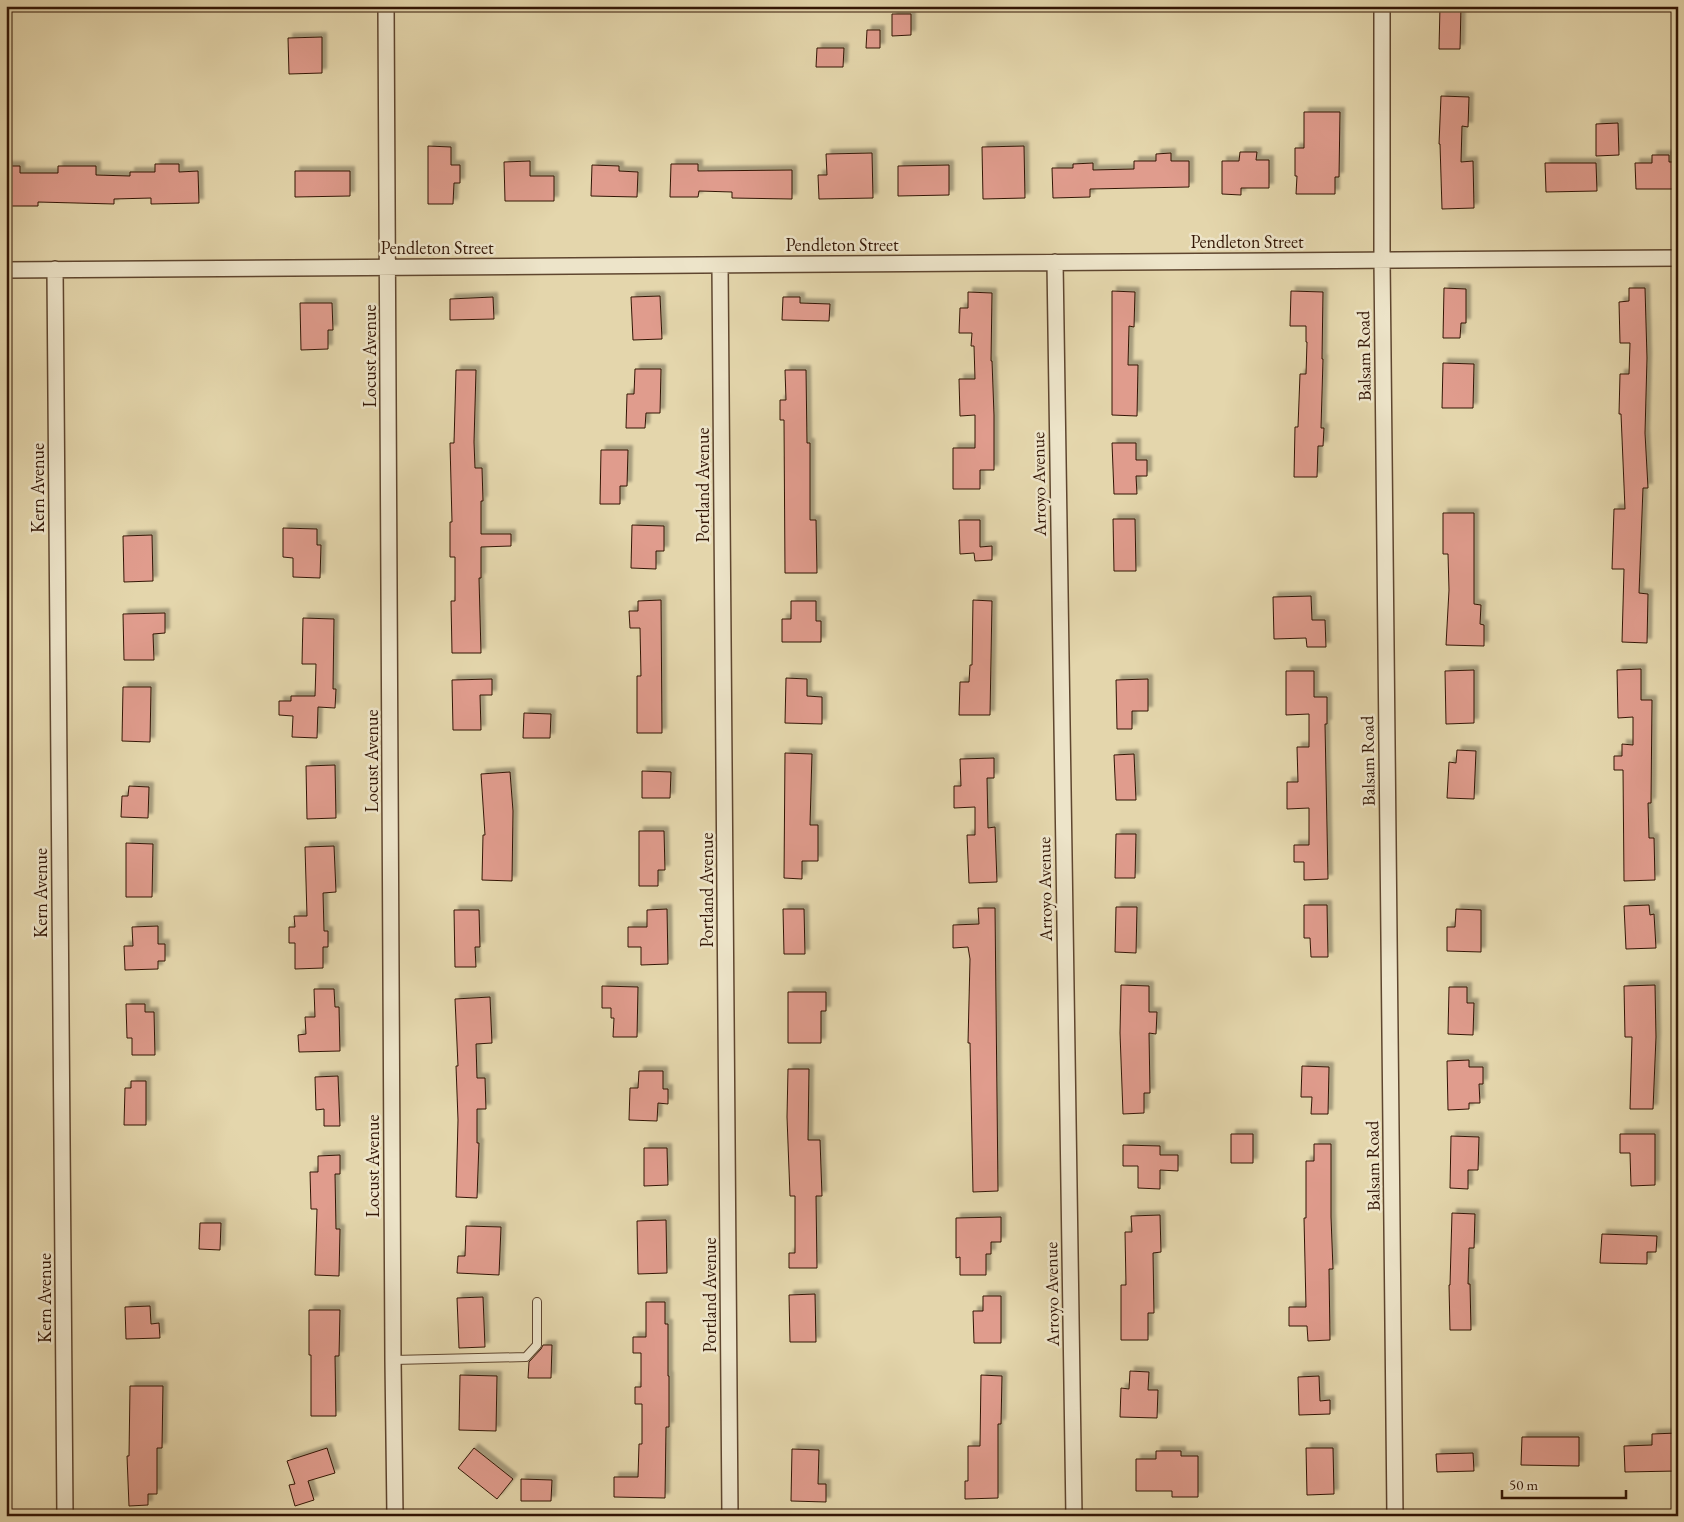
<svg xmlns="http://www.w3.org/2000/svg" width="1684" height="1522" viewBox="0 0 1684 1522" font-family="'EB Garamond',serif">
<defs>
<filter id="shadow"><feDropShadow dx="4.5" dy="-4.5" stdDeviation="1" flood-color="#0004"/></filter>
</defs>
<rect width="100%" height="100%" fill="#e4d6ac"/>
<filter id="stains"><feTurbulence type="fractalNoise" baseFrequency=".004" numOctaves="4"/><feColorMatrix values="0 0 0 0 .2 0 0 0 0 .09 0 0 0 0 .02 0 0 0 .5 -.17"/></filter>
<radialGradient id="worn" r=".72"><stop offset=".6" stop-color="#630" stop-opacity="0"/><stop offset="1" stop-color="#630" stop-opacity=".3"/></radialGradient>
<path fill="#e09c8d" stroke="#331605" filter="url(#shadow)" d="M1440,6h21l-1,43h-21z
M892,14h19v21l-19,1z
M867,30h13v18h-14z
M322,37v36l-33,1 -1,-36z
M817,48h27l-1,19h-27z
M1441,96l28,1 -1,30 -6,-1 -1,36 12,-1 1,47 -32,1 -2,-65h-1z
M1304,112h36l-1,65h-4v17h-39l1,-18h-2v-28h9z
M1618,123l1,32 -23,1v-32z
M428,146l23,1v18h9v18h-6l-1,21h-25z
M1024,146l1,52 -42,1 -1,-52z
M1240,152h17l-1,8h13v28h-28v7l-19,-1v-33h17z
M872,153l1,45 -54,1 -1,-24h9l-1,-21z
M1171,153v8h18v26l-99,2v8l-37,1 -1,-30h21v-4l20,-1v7l41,-1v-8h22v-7z
M1652,155h17v7h9v27h-42l-1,-26h17z
M530,161v15h24v25h-49l-1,-39z
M1545,163h51l1,28 -51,1z
M155,164h24v8l19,-1 1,32 -48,1v-6l-37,1v5l-76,-2v4h-32v-40h14v7h38v-7h38v9l34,1v-4h25z
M671,164h27v7l94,-1v29l-60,-1v-6l-33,-1 -1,6h-28z
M592,165l27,1v5l19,1 -1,25 -46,-1z
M949,165v30l-51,1v-30z
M295,171h55v25l-55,1z
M1444,288l22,1v34h-5l-1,15h-17z
M1629,288h16l2,70 -2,75 3,55h-5l-4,105 9,1 -1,49 -25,-1 2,-73h-12l2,-60h11l-4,-95h-2l1,-40h9l1,-31h-10l-1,-41 10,-1z
M1112,291l23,1 -1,35 -5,-1 -1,39h10l-1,51 -25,-1z
M1291,291l32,1 -1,67h1l-2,69h3l-1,18h-5l-1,31h-23l1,-50h3l2,-53h6l1,-32h-1v-16h-16z
M968,292l24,1 -1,68h1l2,54v55h-14v19h-27v-41h22v-33l-15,1 -1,-37h16l-1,-33h-3l1,-13h-13l1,-25h8z
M660,296l2,43 -29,1 -2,-43z
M493,297l1,22 -44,1v-21z
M783,297h17v6l30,1 -1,17 -47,-1z
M300,303h32l1,27h-5v19l-27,1z
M1443,363l31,1 -1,44h-31z
M635,369h26l-1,44h-14l-1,15h-19l1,-34h7z
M456,370h20l-2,72 1,26h7l1,33h-2v33h30v12l-30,1v31h-2l2,75h-29l-1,-52h4v-44h-5v-35h2l-2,-79h4z
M785,370h21l1,73h3v77h6l1,53h-32l-1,-153h-4v-20h6z
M1112,443h24v17h11v16h-11l1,18h-23z
M601,450h27l-1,36h-7v18h-20z
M1443,513h31v91l7,1 -1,19 4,1v21l-38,-1 3,-55 -1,-36h-5z
M1113,519h22l1,52h-22z
M959,520h21v27l12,-1v14l-17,1 -1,-8 -14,1z
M632,525l32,1v25h-8v18l-25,-1z
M283,528l34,1v16h4l-1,33 -27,-1v-19l-10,-1z
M152,535l1,46 -29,1 -1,-46z
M1311,596l1,24h13l1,27h-19l-1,-9 -32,1 -1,-42z
M661,600l1,133h-25v-57h4l-1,-48h-10l-1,-17h9v-10z
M973,600l19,1 -2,114h-31l1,-33h9l1,-17h2z
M791,601h25v20h5v21h-39v-23h9z
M165,613v20l-12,1 1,26h-30l-1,-46z
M303,618l31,1 -1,70h3l-1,19 -17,-1 -1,31 -25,-1 1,-21 -14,-1v-14h12v-5h24l1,-32h-14z
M1641,669v31h11l-1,103h-3l1,35h5l1,42 -31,1 -1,-111h-9v-14h8v-12l11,1v-28l-15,1 -1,-48z
M1474,670v53l-28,1 -1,-53z
M1286,671h28v26h13v27h-2l3,155 -24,1v-18h-10v-17h15v-37l-22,1v-27h11l-1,-35h12v-33l-23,1z
M786,678l21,1v17l15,1v27l-37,-1z
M492,679v16h-12l1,35h-28l-1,-50z
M1148,679v32h-16v18h-15l-1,-49z
M123,687h28l-1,55 -28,-1z
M524,713l27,1 -1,24h-27z
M1457,750l19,1 -2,48 -27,-1 2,-36 7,1z
M785,753l27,1 -2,71h8v36h-16v18l-18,-1z
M1134,754l2,46h-20l-2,-45z
M994,758v20h-7l1,50 7,-1 2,55 -28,1 -2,-48h8v-28l-21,1v-22h7l-1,-27z
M335,765l1,53 -29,1 -1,-53z
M642,771l29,1 -1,26h-28z
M510,772l3,39 -1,70 -30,-1 1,-45h2l-4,-61z
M129,786l20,1 -1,31 -27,-1 1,-21h6z
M639,831h25l1,39h-7v16h-19z
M1116,834h20l-1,44h-20z
M126,843l27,1 -1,53h-26z
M334,846l2,46 -13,1 1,38h4v16h-5v21l-28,1v-26h-6v-16h6l-1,-11h13l-2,-69z
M1304,905h23l1,52h-17l-1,-19h-6z
M1649,905l1,10 4,-1 2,34 -30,1 -2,-43z
M1116,907h21l-1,46 -21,-1z
M978,908h17l3,283 -25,1 -3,-149h-2l2,-84 -2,-12 -15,1v-23l26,-1z
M667,909l1,55 -27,1v-18h-13v-20h19v-17z
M783,909h21l1,45h-21z
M1456,909l25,1v42l-34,-1v-24h8z
M454,910h25l1,37h-5l1,20h-21z
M158,926v18h7v17h-7v8l-33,1 -1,-24h9l-1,-19z
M1121,985l28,1v26h8l-1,22 -7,-1 1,60h-6v20l-21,1 -3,-81z
M1655,985l1,52 -3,72h-23l2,-72h-7l-1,-51z
M602,986l36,1 -1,50h-24l1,-19h-3v-10h-9z
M1449,987h18v16h7l-1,32 -25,-1z
M314,989h20l1,18h4l1,44 -41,1 -1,-17 8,-1 -1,-17h10z
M788,992h38v19h-5v32h-33z
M490,997l2,46 -16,1 1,34h8l1,31h-9v34h2l-2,55 -21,-1 2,-77 -2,-54h2l-3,-67z
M126,1004h19v8h9l1,43h-23v-17h-5z
M1469,1060v7h14v17h-4l1,19h-11v6l-21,1 -1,-49z
M1302,1066l27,1 -1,47h-17l1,-17h-11z
M788,1069h21l-1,71h12l2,56h-6l1,72h-28v-15h6v-57h-5l-3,-79z
M639,1071h24v18h5v15l-10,-1 -1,18 -28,-1 1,-32h8z
M338,1076l2,50h-16v-17l-8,1 -1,-33z
M131,1081h15v44h-22l1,-37h6z
M1231,1134h22v29h-22z
M1620,1134h35v51l-24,1 -1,-33h-10z
M1451,1136l28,1 -1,33h-10v19l-18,-1z
M1314,1144h17v73l2,52h-4l1,71 -22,1 -1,-15h-18v-19h17l-2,-89h2v-57h8z
M1123,1145l37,1v9h18v16l-18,-1v19l-22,-1v-22h-15z
M644,1148h23l1,37 -24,1z
M340,1155v19h-5l1,55h4l-1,47 -24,-1 2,-66h-6l-1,-37h8v-16z
M1452,1213l23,1 -1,34h-5l-1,36h2l1,46h-21l-1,-45h1z
M1160,1215l1,37 -8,1 1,60h-6v27h-27v-55h5l-1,-53h7l-1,-16z
M1001,1217v25h-10v12h-5v21h-26v-18l-4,1v-40z
M666,1220l1,53 -29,1 -1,-53z
M200,1223h21l-1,27 -21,-1z
M466,1226l35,1 -2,48 -42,-2 1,-17h7z
M1602,1234l55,2 -1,16h-9v12l-47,-1z
M815,1294l1,48h-26l-1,-47z
M983,1296h18v47h-27l-1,-32h10z
M483,1297l2,50 -26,1 -2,-50z
M646,1302h19v22h3v52h1v51h-3l-1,71 -51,-1v-20h24l1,-33h3v-40h-7v-17h6v-34h-8v-16h13z
M150,1306l1,18 8,-1 1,15 -34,1 -1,-32z
M309,1310h31l-1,46h-4l1,60h-25v-61h-2z
M543,1345h9l-1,33h-23l1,-16 12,-13z
M1130,1371l19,1 -1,18h10l-1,28 -37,-1 1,-29 8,1z
M460,1375l37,1 -1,55 -37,-1z
M981,1375l21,1 -1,48h-3v74l-33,1v-18h3v-35h12z
M1319,1376l1,25 10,-1v14l-31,1 -1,-38z
M130,1386h33l-1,62h-5v46h-9v11l-19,1 -2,-50h2z
M1677,1433v38l-52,1 -1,-26 28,-1v-11z
M1522,1437h57v29l-58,-1z
M327,1448l8,25 -27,8 6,19 -19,6 -6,-21 6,-1 -8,-23z
M474,1448l39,31 -16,20 -39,-31z
M1306,1448h27l1,46 -27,1z
M792,1449l27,1 -1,34h8v18l-35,-1z
M1156,1451h25v5h17v41h-26v-6h-36v-32h20z
M1473,1453l1,18 -37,1 -1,-18z
M521,1479l31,1 -1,21h-30z"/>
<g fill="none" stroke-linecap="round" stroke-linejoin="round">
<defs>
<path id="service" d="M393,1360l133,-3 11,-12v-43"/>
<path id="minor" d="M386,6l7,1354 2,156
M1382,6v254l13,1256
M1055,262l19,1254
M720,265l10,1251
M55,269l10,1247
M6,270l1672,-12"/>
</defs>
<use href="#service" stroke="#5f462f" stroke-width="10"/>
<use href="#minor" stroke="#5f462f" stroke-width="18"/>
<use href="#service" stroke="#ede4c9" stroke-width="8"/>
<use href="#minor" stroke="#ede4c9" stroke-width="15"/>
</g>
<g text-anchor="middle" stroke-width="5" stroke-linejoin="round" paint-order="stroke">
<g font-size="18" fill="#331605" stroke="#ede4c9">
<text x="1247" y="248">Pendleton Street</text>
<text x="842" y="251">Pendleton Street</text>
<text x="437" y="254">Pendleton Street</text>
<text transform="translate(370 356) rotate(-90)" y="6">Locust Avenue</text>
<text transform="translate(1364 356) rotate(-91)" y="6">Balsam Road</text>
<text transform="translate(1039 484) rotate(-91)" y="6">Arroyo Avenue</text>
<text transform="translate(703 485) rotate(-90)" y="6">Portland Avenue</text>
<text transform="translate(38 488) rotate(-90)" y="6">Kern Avenue</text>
<text transform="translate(372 761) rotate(-90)" y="6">Locust Avenue</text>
<text transform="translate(1368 761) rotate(-91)" y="6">Balsam Road</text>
<text transform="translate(1045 889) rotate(-91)" y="6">Arroyo Avenue</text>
<text transform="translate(707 890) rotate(-90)" y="6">Portland Avenue</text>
<text transform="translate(41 893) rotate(-90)" y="6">Kern Avenue</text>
<text transform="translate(373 1166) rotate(-90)" y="6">Locust Avenue</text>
<text transform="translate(1373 1166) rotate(-91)" y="6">Balsam Road</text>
<text transform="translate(1052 1294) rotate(-91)" y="6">Arroyo Avenue</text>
<text transform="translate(710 1295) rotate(-90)" y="6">Portland Avenue</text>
<text transform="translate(45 1298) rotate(-90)" y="6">Kern Avenue</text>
</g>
</g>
<rect width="1684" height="1522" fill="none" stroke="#e4d6ac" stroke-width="25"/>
<rect x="8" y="8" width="1669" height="1507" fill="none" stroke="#331605" stroke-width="2.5"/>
<rect x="12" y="12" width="1659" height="1497" fill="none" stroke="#331605"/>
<path d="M1502 1490v8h124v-8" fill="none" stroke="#331605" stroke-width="2.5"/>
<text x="1509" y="1490" font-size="15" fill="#331605" stroke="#ede4c9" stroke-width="4" paint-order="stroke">50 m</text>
<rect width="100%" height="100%" filter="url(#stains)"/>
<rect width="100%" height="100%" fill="url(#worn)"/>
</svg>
